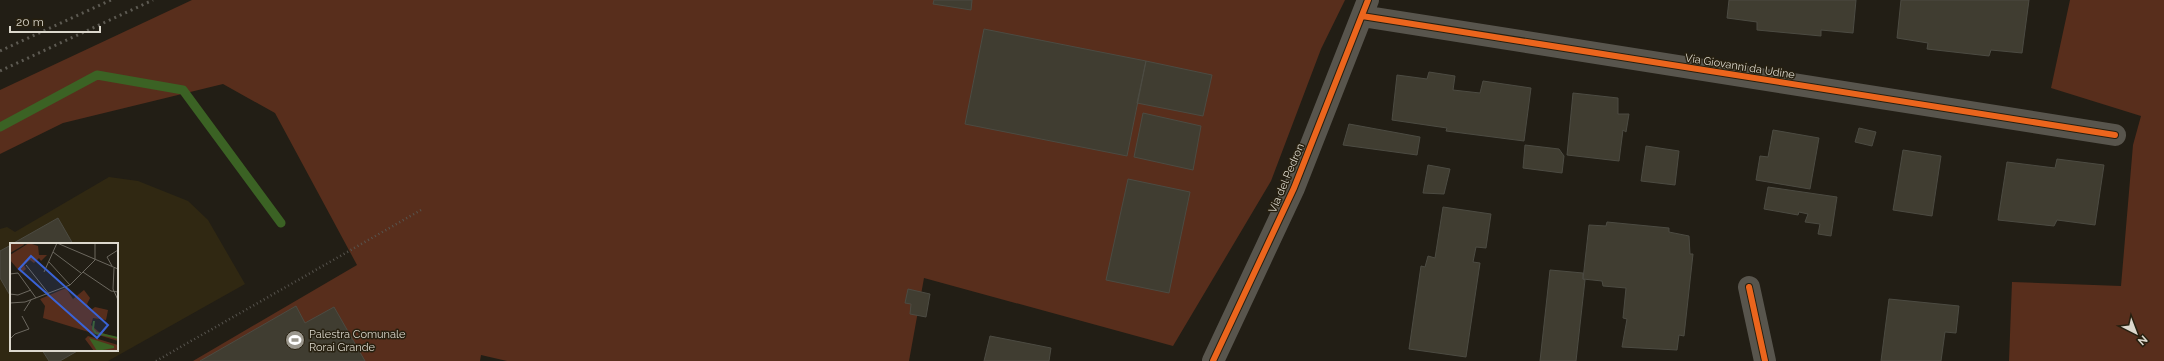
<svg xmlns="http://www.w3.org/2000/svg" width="2164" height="361" viewBox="0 0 2164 361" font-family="Raleway,sans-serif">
<rect width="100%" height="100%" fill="#221e15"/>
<path fill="#302812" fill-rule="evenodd" d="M109,177l29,4 50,20 20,19 37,64 -137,77h-108v-132l7,-2 8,5zM11,244h106v106h-106z"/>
<path fill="#582e1c" d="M192,0h1153l-24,49 -50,132 -98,165 -249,-68 -15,83h-402l-26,-6 -1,6h-287l164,-96 -82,-152 -52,-29 -160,39 -63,31v-64z
M2070,0h94v361h-155l3,-79 109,4 12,-141 8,-29 -90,-28z"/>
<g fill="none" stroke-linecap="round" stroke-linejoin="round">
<path stroke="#3b6224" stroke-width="9" d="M0,127l97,-52 86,15 98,133"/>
</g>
<path fill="#403d31" stroke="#4c4b42" d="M934,0h38l-1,10 -38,-6z
M1729,0h127l-3,33 -32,-3v6l-64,-6v-8l-30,-4z
M1901,0h128l-7,53 -31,-3 -2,6 -62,-7 1,-6 -31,-5z
M984,29l162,32 -19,95 -162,-32z
M1146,61l66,14 -9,41 -66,-13z
M1429,72l26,4 -2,14 27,3 3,-12 48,7 -7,53 -78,-10 1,-3 -55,-8 5,-45 30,4z
M1573,93l45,5v16h11l-3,18 -3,-2 -4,31 -52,-6z
M1143,113l58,13 -8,44 -59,-13z
M1349,124l71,13 -3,18 -74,-10z
M1859,128l17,4 -4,14 -17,-4z
M1773,130l46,8 -9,51 -54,-9 4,-24 8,1z
M1525,145l34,4 5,7 -2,17 -39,-5z
M1646,146l33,5 -4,34 -34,-4z
M1903,150l38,6 -9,60 -39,-6z
M2057,159l47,6 -9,60 -38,-5 -3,6 -56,-6 9,-58 48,6z
M1428,165l22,4 -6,25 -21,-1z
M1128,179l62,13 -21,101 -63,-13z
M1768,187l69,10 -6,39 -13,-2 2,-10 -15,-2 3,-8 -9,-2 -1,3 -34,-6z
M1443,207l48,7 -5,34 -10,-1 -3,15 7,1 -14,94 -57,-8 12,-83 4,1 3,-11 7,2z
M58,218l15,26h-61z
M1607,222l62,6v4l20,4 1,18h3l-9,82 -5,-1 -2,15 -55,-3 5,-28 -4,-1 3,-30 -23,-2 -1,-5 -19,-2 6,-54 17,1z
M11,245v52l-11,-19v-27z
M1550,270l33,3v6l2,1 -9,81h-36z
M908,289l22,5 -4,23 -16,-3 1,-10 -6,-1z
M1889,299l70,7 -3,27 -11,-1 -4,29h-60z
M296,306l9,17 29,-16 31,54h-165z
M990,336l61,12 -2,13h-65z
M42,350h37l-19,11h-11z"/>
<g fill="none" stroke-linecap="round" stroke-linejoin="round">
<path stroke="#57544e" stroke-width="2.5" stroke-dasharray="1 3" stroke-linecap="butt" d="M156,361l265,-151"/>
<path stroke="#58554d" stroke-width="22" d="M1362,16l753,119
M1749,287l16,74
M1213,361l81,-173 74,-188"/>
<path stroke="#5d5a52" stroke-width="3" stroke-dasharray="2 4" stroke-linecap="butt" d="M0,51l111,-51
M0,71l153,-71"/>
<defs>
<path id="cycleway" d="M1362,16l753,119
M1749,287l16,74
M1213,361l81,-173 74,-188"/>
</defs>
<use href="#cycleway" stroke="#272010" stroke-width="8"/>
<use href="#cycleway" stroke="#eb651d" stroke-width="6"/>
</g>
<defs>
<symbol id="stadium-disc" viewBox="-11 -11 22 22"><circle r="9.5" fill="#9b978d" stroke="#272010"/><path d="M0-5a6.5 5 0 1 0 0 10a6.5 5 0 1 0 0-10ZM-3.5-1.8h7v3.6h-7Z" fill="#fff"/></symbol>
</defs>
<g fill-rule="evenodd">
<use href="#stadium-disc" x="284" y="329" width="22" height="22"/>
</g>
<g text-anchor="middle" stroke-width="3" stroke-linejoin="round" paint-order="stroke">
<g font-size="11" fill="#dcd8cd" stroke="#272010">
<text transform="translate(1740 66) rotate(9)" y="4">Via Giovanni da Udine</text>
<text transform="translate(1286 178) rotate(-67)" y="4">Via del Pedron</text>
</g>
<g font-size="11" fill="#dcd8cd" stroke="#272010" text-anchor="start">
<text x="309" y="338">Palestra Comunale<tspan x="309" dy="13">Rorai Grande</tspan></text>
</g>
</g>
<g transform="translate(10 243)">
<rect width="108" height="108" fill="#221e15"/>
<path d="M0,0h13l1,2 -14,8zM19,0l9,3 1,9h8l-6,6 -2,-3 -5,5 -4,-3 -6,5 2,4 -5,4 -11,-13v-5zM56,45l7,11 11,-9 6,8 -3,6 4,6 4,-3 13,3 -2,10 -13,-2 -2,7 8,7 19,6v3l-75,-23 2,-12 -5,-7zM78,93l30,9v6h-24l-9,-12z" fill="#582e1c"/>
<path d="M79,95l25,8v2l-17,3z" fill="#3b6224"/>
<path fill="none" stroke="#3b6224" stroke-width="2" d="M84,78l-1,8 3,4 22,5"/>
<path fill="none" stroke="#6c685f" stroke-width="1" d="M47,0l61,26M43,9l28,21M39,19l21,23M16,22l23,29M102,23l-5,-9 11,-7M104,25l-1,21 5,11M34,29l13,-29M73,29l28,19 7,1M0,31l8,-1 18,25M0,51l8,1 13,-5M0,60l15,-1 45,-17 25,-25v-17M14,68l7,-11M0,96l5,-5 14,-5 -7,-13"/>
<path fill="#3a63d6" fill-opacity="0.15" stroke="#3a63d6" stroke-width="2" d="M21,13l77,69 -11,13 -78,-69z"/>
<rect width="108" height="108" fill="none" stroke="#dcd8cd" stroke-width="2"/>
</g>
<g transform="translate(2136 333) rotate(138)" stroke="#272010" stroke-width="3" paint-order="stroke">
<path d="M0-3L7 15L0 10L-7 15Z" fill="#dcd8cd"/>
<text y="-6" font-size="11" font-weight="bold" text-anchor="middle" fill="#dcd8cd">N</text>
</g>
<path d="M10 26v6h90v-6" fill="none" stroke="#dcd8cd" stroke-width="2"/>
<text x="16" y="26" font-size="12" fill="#dcd8cd" stroke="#272010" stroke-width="3" paint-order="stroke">20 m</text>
</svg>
